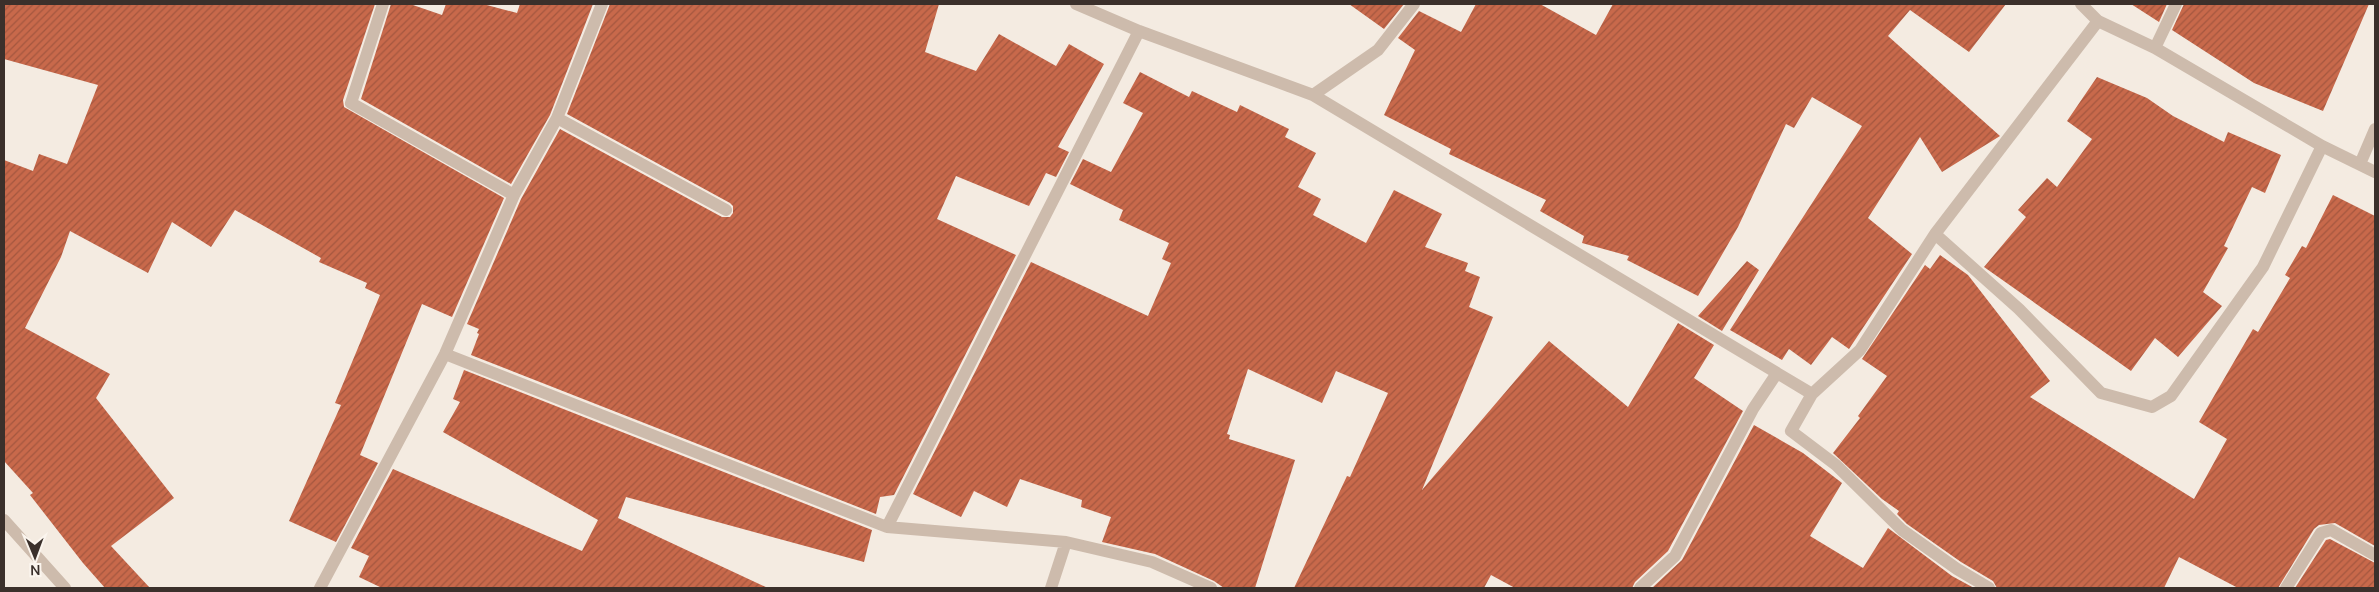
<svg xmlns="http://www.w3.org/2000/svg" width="2379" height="592" viewBox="0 0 2379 592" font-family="Manrope,sans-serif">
<defs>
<pattern id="building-hatch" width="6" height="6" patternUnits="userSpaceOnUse" patternTransform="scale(1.25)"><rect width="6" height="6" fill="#c8694b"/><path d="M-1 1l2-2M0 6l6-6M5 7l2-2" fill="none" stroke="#a4573f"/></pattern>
</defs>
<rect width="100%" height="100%" fill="#f4ebe1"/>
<path fill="url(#building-hatch)" d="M4,4h371l-32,96 1,7 160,91 -52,119 -30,-13 -62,151 18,8 -42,79 -47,-21 52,-116 -6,-2 45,-108 -15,-7 2,-5 -48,-21 2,-4 -86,-48 -24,37 -39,-25 -24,51 -78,-42 -9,26 -36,71 85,46 -14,24 78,100 -63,48 39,42h-45l-22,-25 -53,-68 3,-2 -29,-32v-301l29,11 6,-17 28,10 31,-79 -94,-26z
M391,4h19l32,11 4,-11h37l34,9 3,-9h73l-43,111 -39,69 -150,-85z
M610,4h329l-14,48 51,19 23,-37 57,32 13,-22 35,20 -46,83 11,5 -13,25 -10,-4 -17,33 -73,-30 -19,43 79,36 -122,240 -14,2 -4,17 -405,-159 8,-21 -2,-1 2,-4 -12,-5 54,-125 39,-70 162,88h8l3,-4v-7l-3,-3 -163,-89z
M1349,4h55l-20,25z
M1476,4h64l56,31 17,-31h393l-37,48 -59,-42 -22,26 112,100 -58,36 -22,-35 -52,81 44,36 -63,95 -17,-12 -21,28 -22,-16 -7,11 -52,-30 132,-204 -50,-29 -18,31 -8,-4 -48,103 -40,69 -71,-36 2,-4 -47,-13 2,-7 -44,-25 6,-11 -97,-46 2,-5 -67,-34 31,-65 -17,-12 21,-27 42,21z
M2131,4h36l-8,18z
M2184,4h185l-46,107 -69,-28 -82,-53z
M1140,72l49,25 3,-6 45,21 3,-7 49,24 -4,8 31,16 -18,34 23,12 -8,16 53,28 28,-53 48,24 -17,33 43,16 -3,8 15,6 -11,30 24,10 -71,173 127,-149 79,66 50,-84 36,22 -20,33 49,33 -75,140 -33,31 -3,6h-117l-24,-13 -7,13h-190l53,-112 3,1 38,-84 -52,-22 -14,32 -74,-34 -21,65 3,1 -1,4 66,21 -40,128h-31l-10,-7 -59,-27 -53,-12 9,-25 -30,-10 1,-7 -62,-21 -13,28 -33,-16 -13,26 -48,-23 118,-232 117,54 23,-53 -9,-4 7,-16 -50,-23 4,-10 -53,-26 13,-25 28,13 32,-59 -20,-10z
M2097,77l50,21 26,18 51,26 4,-10 53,23 -16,38 -13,-6 -28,59 4,2 -25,44 19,14 -44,51 -23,-19 -24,33 -147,-104 42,-50 -8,-7 29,-32 10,9 35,-48 -25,-18z
M2333,195l42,21v330l-40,-23 -16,2 -5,4 -36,59h-40l-59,-31 -15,31h-167l-4,-7 -32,-19 -54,-38 -10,-10 2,-3 -17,-12 -49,-46 27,-35 -2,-2 29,-40 -25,-17 63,-94 5,4 10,-14 28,20 82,106 -20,16 164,102 33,-60 -28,-17 54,-93 5,3 32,-54 -5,-3 17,-29 4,2z
M1747,261l12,9 -37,61 -24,-15z
M464,370l408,160 -8,32 -238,-65 -8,21 150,70h-386l-23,-11 10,-21 -18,-8 42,-79 189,82 16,-31 -155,-88 17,-30 -7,-3z
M1754,425l49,28 39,30 -32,53 53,32 25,-40 64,48 22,12h-322l30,-28z
M2330,539l45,24v25h-80l31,-48z"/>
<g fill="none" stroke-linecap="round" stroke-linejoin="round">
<path stroke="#cdbbac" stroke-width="12" d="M383,4l-32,99 163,92
M1076,4l63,27 174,64 499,299 48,-44 75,-116
M2081,4l17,17 57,27 167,98 -59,121 -92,129 -19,11 -51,-14 -82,-84 -84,-75 163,-213
M2155,48l21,-44
M1313,95l65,-45 36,-46
M557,118l169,92
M2322,146l53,26
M2360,164l15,-35
M445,354l442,173 252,-496
M1812,394l-21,37 45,34 66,65 55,39 32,19
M4,520l61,68
M887,527l179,15 -15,46
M1066,542l86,20 59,26
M320,588l125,-234 69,-159 43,-77 45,-114
M1640,588l35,-32 78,-147 24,-36
M2286,588l35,-55 10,-3 44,25"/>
</g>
<rect width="2379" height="592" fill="none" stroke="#3b302b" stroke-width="10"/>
<g transform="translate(35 557) rotate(179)" stroke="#fbf5ee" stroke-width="4" paint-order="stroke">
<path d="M0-4L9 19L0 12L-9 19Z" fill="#3b302b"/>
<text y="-8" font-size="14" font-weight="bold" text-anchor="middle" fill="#3b302b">N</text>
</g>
</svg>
